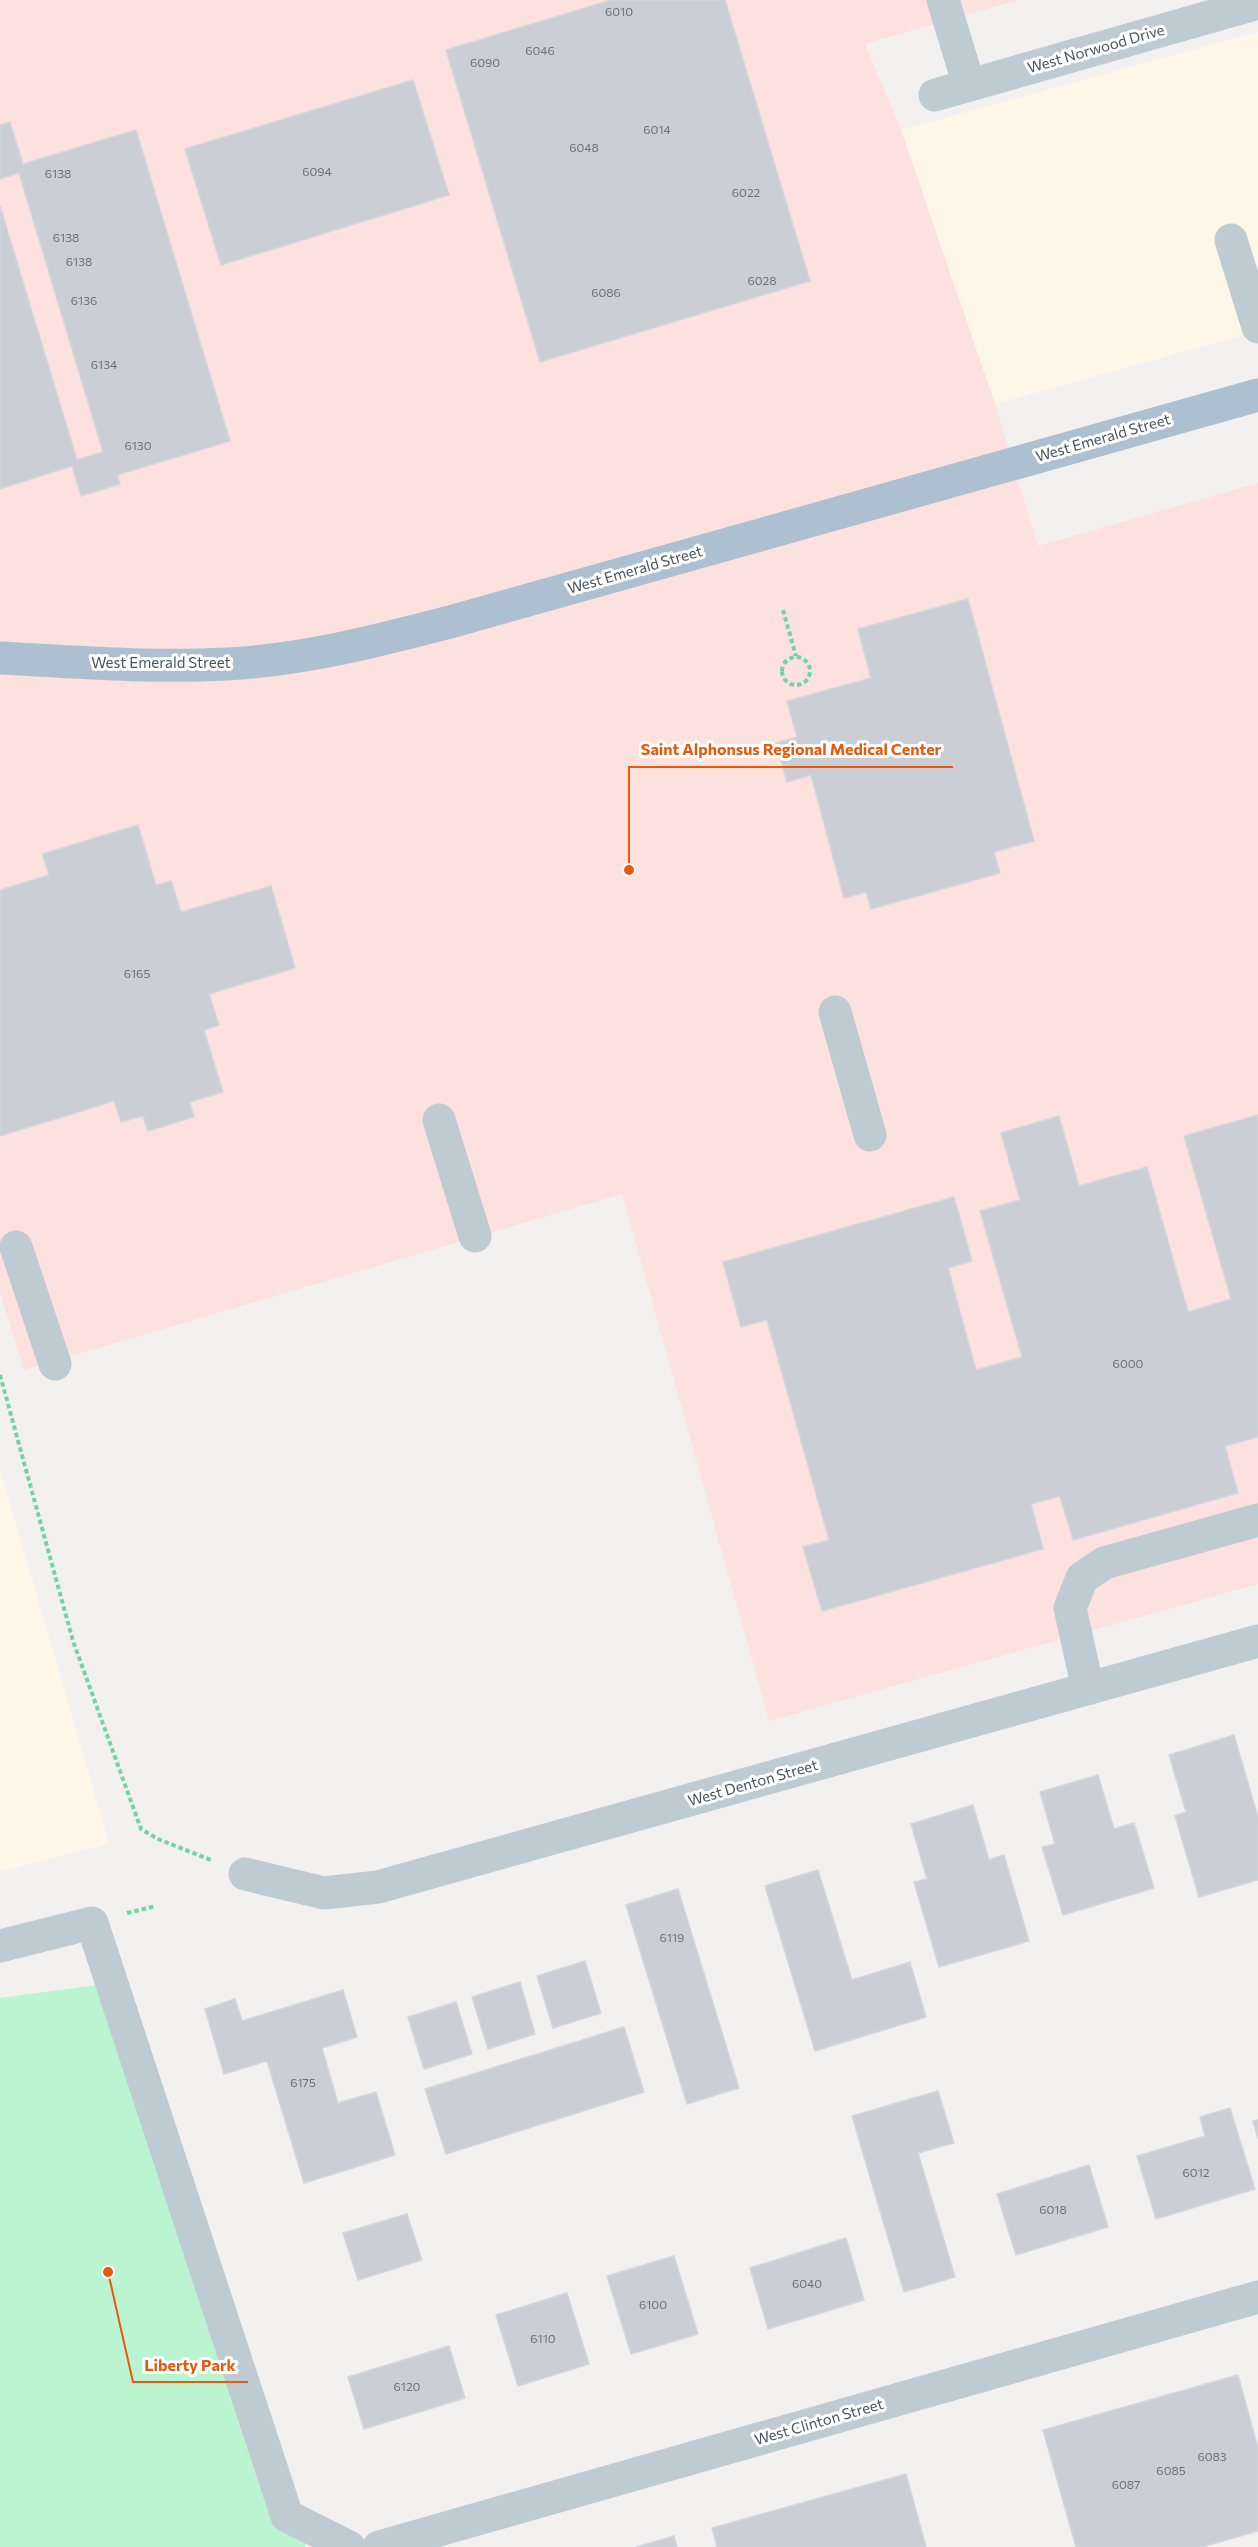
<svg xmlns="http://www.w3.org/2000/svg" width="1258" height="2547" viewBox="0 0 1258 2547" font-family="Commissioner,sans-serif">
<rect width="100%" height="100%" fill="#f3f0f0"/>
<path fill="#fef7e8" d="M1258,32v299l-263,73 -94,-274z
M0,1470l109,373 -109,29z"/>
<path fill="#fde1df" d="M0,0h1019l-154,44 36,86 94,274 43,142 220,-63v1101l-489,137 -147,-527 -598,176 -24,-77z"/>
<path fill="#baf4d0" d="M120,1982l186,565h-306v-549z"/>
<path fill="#cbcfd5" stroke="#d3d6dc" stroke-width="1.5" d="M611,0h114l85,281 -270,81 -94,-312z
M413,80l36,115 -228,70 -36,-116z
M10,122l13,42 113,-34 94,311 -113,34 3,9 -39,12 -9,-30 -72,23v-283l77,254 26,-8 -84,-279 -19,6v-54z
M968,599l66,242 -40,11 6,21 -129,36 -5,-17 -22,6 -33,-123 -24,7 -11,-39 21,-6 -10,-36 84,-23 -13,-49z
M138,825l18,60 15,-4 10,31 90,-26 24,82 -86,26 10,31 -15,5 19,62 -33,10 4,15 -46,14 -5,-15 -22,6 -7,-21 -114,35v-246l49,-15 -7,-21z
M1258,1115v322l-33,9 13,47 -165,47 -13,-44 -29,8 12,45 -221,62 -19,-64 26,-7 -62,-220 -26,7 -18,-65 231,-65 18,64 -24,7 28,102 46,-13 -42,-146 40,-11 -19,-67 58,-17 20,70 68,-19 41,145 43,-13 -47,-163z
M1234,1735l24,82v63l-59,17 -24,-81 11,-4 -17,-57z
M1098,1775l16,54 20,-6 20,65 -91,27 -21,-68 13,-3 -15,-52z
M973,1805l16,55 15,-5 25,86 -90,26 -25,-85 13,-3 -16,-55z
M818,1870l34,110 58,-18 16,55 -111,34 -50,-165z
M678,1889l61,199 -52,16 -61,-199z
M585,1961l16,52 -48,15 -16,-52z
M520,1982l15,52 -47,15 -16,-52z
M343,1990l14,47 -35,11 16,55 38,-11 19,63 -91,28 -37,-122 -43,13 -19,-65 30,-10 7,22z
M456,2002l16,52 -48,15 -16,-52z
M624,2027l20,65 -198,62 -21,-65z
M938,2091l16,52 -36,10 37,124 -51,15 -52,-176z
M1230,2108l25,81 -99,30 -19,-63 68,-20 -5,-19z
M1258,2120v19l-5,-18z
M1089,2165l19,62 -92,28 -19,-61z
M407,2214l15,46 -64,20 -15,-47z
M846,2238l18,62 -96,29 -18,-61z
M674,2256l24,78 -67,20 -24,-78z
M567,2293l22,71 -71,22 -22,-71z
M449,2346l16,52 -101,31 -16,-52z
M1238,2375l20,73v83l-56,16h-126l-33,-117z
M906,2474l20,73h-209l-5,-19z
M674,2536l3,11h-41z"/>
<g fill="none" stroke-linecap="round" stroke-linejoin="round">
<path stroke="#6fd5a1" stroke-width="4" stroke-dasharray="4.5 3" stroke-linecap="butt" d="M783,610l13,46
M782 671a14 14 0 1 1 28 0a14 14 0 1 1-28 0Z
M0,1375l73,266 68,188 17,10 53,21
M127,1913l29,-7"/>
<path stroke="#bfcbd3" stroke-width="33" d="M943,0l26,85
M935,95l323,-92
M1231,240l27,87
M835,1012l35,123
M439,1120l36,116
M16,1247l39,117
M1088,1689l-18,-81 12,-30 22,-15 154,-43
M245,1874l79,19 54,-6 880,-246
M0,1946l92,-23 195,593 62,31
M379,2547l879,-250"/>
<path stroke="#adc0d1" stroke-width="33" d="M0,658c75,4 152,10 227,6 76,-4 150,-23 223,-42l808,-227"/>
</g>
<g text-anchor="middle" stroke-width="6" stroke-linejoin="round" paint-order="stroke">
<g font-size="12" fill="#67737c">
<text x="619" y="16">6010</text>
<text x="540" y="55">6046</text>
<text x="485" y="67">6090</text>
<text x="657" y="134">6014</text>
<text x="584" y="152">6048</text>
<text x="317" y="176">6094</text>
<text x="58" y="178">6138</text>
<text x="746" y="197">6022</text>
<text x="66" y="242">6138</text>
<text x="79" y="266">6138</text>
<text x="762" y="285">6028</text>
<text x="606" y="297">6086</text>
<text x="84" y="305">6136</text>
<text x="104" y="369">6134</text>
<text x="138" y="450">6130</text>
<text x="137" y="978">6165</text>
<text x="1128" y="1368">6000</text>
<text x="672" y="1942">6119</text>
<text x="303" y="2087">6175</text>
<text x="1196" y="2177">6012</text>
<text x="1053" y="2214">6018</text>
<text x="807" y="2288">6040</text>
<text x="653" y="2309">6100</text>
<text x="543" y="2343">6110</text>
<text x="407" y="2391">6120</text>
<text x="1212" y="2461">6083</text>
<text x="1171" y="2475">6085</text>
<text x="1126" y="2489">6087</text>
</g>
<g font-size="15" fill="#46545f" stroke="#fff">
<text transform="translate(1096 49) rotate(-16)" y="5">West Norwood Drive</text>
<text transform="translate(1103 438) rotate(-16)" y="5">West Emerald Street</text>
<text transform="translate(635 570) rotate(-16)" y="5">West Emerald Street</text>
<text x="161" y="668">West Emerald Street</text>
<text transform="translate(753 1783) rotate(-16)" y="5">West Denton Street</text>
<text transform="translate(819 2422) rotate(-16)" y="5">West Clinton Street</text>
</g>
</g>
<path fill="none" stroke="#e8590c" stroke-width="2" d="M629 870L629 767H953M108 2272L133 2382H248"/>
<g fill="#e8590c" stroke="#fff" stroke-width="2">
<circle cx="629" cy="870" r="6"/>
<circle cx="108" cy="2272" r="6"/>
</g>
<g font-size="16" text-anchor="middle" font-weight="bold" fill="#e8590c" stroke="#fff" stroke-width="6" stroke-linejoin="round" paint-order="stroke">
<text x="791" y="755">Saint Alphonsus Regional Medical Center</text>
<text x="190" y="2371">Liberty Park</text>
</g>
</svg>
